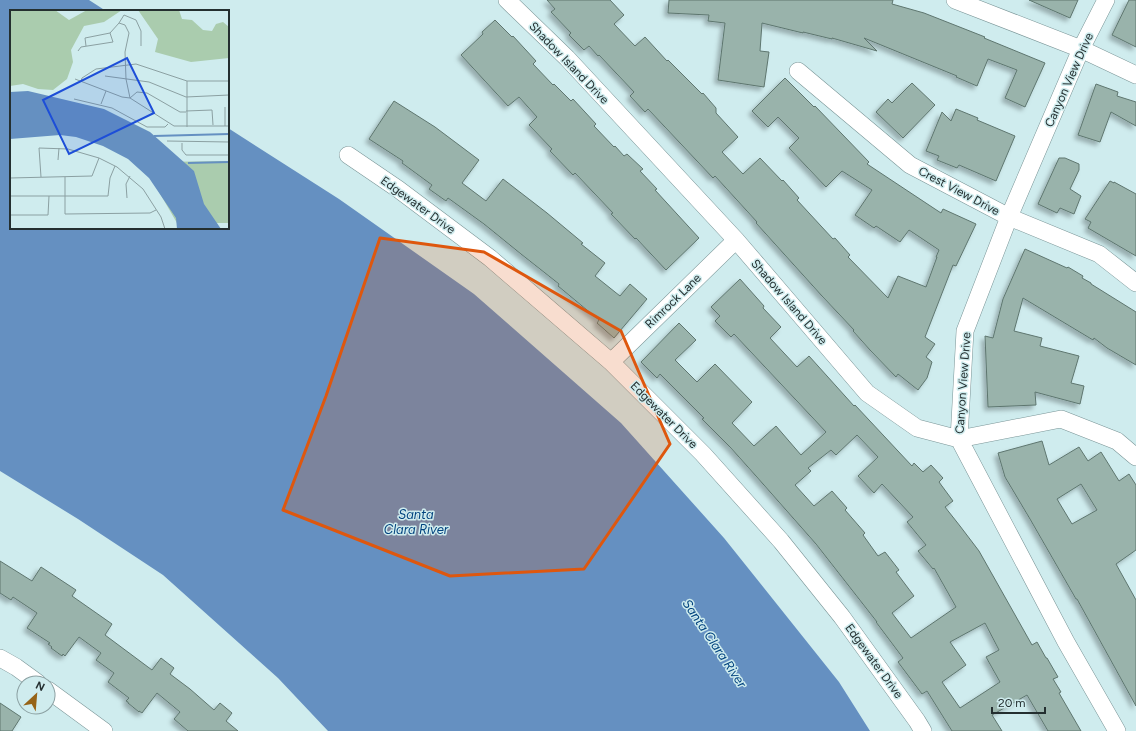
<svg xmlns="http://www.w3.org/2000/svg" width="1136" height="731" viewBox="0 0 1136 731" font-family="Figtree,sans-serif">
<defs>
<filter id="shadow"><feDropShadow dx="-3.5" dy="3.5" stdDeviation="2" flood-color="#0004"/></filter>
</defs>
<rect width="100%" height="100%" fill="#cfecee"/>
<path fill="#6590c1" d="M0,0h89l17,11h-95v217h217v-100l111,71 135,95 147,129 103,115 115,144 31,49h-542l-50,-53 -115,-103 -85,-56 -78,-48z"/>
<path fill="#99b3ab" stroke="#5e766f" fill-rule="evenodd" filter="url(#shadow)" d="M547,0h63l14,15 -10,9 21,22 10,-9 22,24 1,-1 34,34 1,-1 13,15v5l22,24 -16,15 21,22 17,-16 22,23 1,-1 16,18 -2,2 36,39 2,-1 15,17 -2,2 40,41 10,-22 28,11 11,-30h-1l3,-7 -30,-20 -9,12 -24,-16 -2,2 -19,-13 17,-25 -30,-19 -16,16 -37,-39 10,-10 -21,-21 -10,10 -16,-16 33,-33 29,29 1,-1 54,56 -2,2 74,49 2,-4 33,15 -20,42 -3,-1 -28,72 10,7 -9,13 6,5 -5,16 -9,12 -20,-16 -2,3 -26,-27 -17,-19 1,-1 -32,-34 -66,-73 1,-1 -42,-46 -2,2 -65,-69 -3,3 -15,-16 4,-4 -35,-37 -1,1 -9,-10 -5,4 -15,-15 2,-2 -20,-21 4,-3z
M669,0h224l-1,4 32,9 61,24 -1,1 61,25 -20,44 -20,-9 12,-28 -29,-11 -11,27 -21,-9 1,-1 -93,-38 13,13 -45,-13v1l-29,-7v1l-41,-10 -2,28 9,1 -5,35 -46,-7 7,-57 -17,-2 1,-6 -41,-2z
M1029,0h49l-8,18z
M1129,0h7v47l-24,-12z
M495,20l17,17 1,-1 23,25 -3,3 20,21 1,-1 17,17 2,-2 23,25 -2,2 20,21 1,-1 9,10 3,-2 16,15 -3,2 17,18 -2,1 44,48 -33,32 -30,-32 -1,1 -24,-25 2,-1 -38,-40 -2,2 -23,-24 2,-2 -23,-24 8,-8 -18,-20 -11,9 -47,-51 22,-21 -1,-2z
M912,83l23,22 -32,33 -27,-26 12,-13 4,4z
M1096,84l22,8 -1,4 19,6v24l-25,-14 -11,30 -22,-7z
M394,101l41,26 44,33 -17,23 24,18 17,-22 44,34 36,30 -2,1 24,19 -10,13 25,20 10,-12 17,15 -33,39 -17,-15 2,-3 -41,-34 1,-2 -38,-30 -37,-30 -36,-26 -2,3 -17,-12 3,-4 -30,-22 1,-2 -34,-22z
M956,109l22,9 -1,2 38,16 -19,45 -37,-16 -2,3 -20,-8 2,-4 -13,-5 16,-39 9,9z
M1059,158h6l14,6v6l-9,19 11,7 -7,18 -14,-6 -3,5 -19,-9z
M1110,181l4,2v-1l22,12v62l-48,-28 3,-6 -6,-3z
M1025,249l42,19 1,-1 15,9 -1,2 9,5v1l45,28v53l-29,-17 -13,-10 -1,2 -70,-42 -9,33 28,7 -2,8 39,10 -8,27 13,3 -4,18 -45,-12 1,13 -48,2 -3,-71 8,2 10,-39z
M740,279l24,27 -1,2 18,19 -11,11 27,29 12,-11 45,50 1,-1 57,61 2,-3 9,9 8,-7 12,13 -4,4 14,19 -8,6 15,19 19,25 53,94 5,-3 9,16h1l11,19 -5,2 8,13 -2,1 22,38h-33l-21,-36 -35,20 10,16h-50l-25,-40 -5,3 -24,-32 5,-4 -27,-36h1l-61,-78 -60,-68 -26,-29 -28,-28 2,-1 -44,-44 -3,4 -16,-16 38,-39 17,17 -21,20 22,22 18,-18 37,38 -20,21 22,23 22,-20 25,29 25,-23 -92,-98 -3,3 -16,-16 5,-5 -9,-9zM857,435l21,22 -20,19 16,17 8,-9 31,33 -6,5 19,23 -8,6 15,18 1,-1 22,39 -45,31 -19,-25 22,-17 -18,-24 3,-2 -14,-18 -7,4 -15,-21 2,-2 -20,-23 2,-2 -15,-17 -18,15 -19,-21 16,-14 -3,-3 23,-18 5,5zM985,623l14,27 -13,7 14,25 -40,26 -18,-26 24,-17 -16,-23z
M1042,441l7,24 30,-18 9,14 13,-9 18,29 10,-7 7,11v65l-20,14 20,36v106l-59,-107h-1l-46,-80 -25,-42 -7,-24zM1081,484l16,26 -25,14 -15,-25z
M0,561l32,20 9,-14 35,23 -4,6 40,28 -7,11 47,35 9,-12 13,10 -4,6 20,15 24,21 6,-7 12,10 -6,8 12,10h-50l-14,-12 6,-7 -23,-19 -15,20 -3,-2v1l-11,-9v-1l-2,-1 3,-3 -21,-16 6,-9 -18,-13 5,-7 -22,-16 -14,19 -2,-2 -1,2 -11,-8 1,-1 -4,-3 2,-1 -23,-15 10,-15 -24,-16 -2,3 -11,-7z
M0,703l21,14 -9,14h-12z"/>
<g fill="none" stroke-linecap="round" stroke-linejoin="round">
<defs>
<path id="street" d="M507,0l60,58 169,182 131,153 50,35 42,11 102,-20 56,22 19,16
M955,0l126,49 55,26
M1106,0l-25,49 -72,168 -44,114 -6,108 107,203 51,89
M798,71l112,94 99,52 90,37 37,29
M348,155l50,34 92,69 121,104 92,92 78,87 61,76 75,104 6,10
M611,362l125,-122
M0,658l16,9 22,16
M48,690l56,41"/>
</defs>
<use href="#street" stroke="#7a9597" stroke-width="18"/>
<use href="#street" stroke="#fff" stroke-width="17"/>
</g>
<path fill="#de570e" fill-opacity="0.2" stroke="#de570e" stroke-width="3" stroke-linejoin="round" d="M380,238l104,14 137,79 49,113 -86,125 -134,7 -167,-66 43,-114z"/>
<g text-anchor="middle" stroke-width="3" stroke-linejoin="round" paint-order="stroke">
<g font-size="12" fill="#242f30" stroke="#cfecee">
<text transform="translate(569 63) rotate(46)" y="4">Shadow Island Drive</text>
<text transform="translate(1069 80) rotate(-66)" y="4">Canyon View Drive</text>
<text transform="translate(959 191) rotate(28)" y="4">Crest View Drive</text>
<text transform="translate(418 205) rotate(36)" y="4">Edgewater Drive</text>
<text transform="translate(673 301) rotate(-44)" y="4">Rimrock Lane</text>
<text transform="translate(789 302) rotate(49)" y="4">Shadow Island Drive</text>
<text transform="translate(963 383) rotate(-86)" y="4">Canyon View Drive</text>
<text transform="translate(664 415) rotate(45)" y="4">Edgewater Drive</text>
<text transform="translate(874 661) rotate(54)" y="4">Edgewater Drive</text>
</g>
<g font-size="13" font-style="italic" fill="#00427e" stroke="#cfecee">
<text x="416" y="519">Santa<tspan x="416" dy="15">Clara River</tspan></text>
<text transform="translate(715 643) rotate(56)" y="5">Santa Clara River</text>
</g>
</g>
<g transform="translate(10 10)">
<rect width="219" height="219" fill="#cfecee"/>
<path d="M0,0h45l14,10 18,-10h35l-18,12 -20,4 -13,24 2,12 -6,17 -14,11 -15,-1 -15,-5 -13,2zM128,0h41l3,9 10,1 11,10 9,1 4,-7 7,-2 6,5v31l-38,4 -36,-10 3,-13zM219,151l-1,62h-51l-22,-38v-23z" fill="#aaccae"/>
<path d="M18,81l76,18 46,23 44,39 10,33 17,25h-44l-1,-11 -27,-40 -21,-19 -25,-13 -27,-9 -16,-2 -50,4v-47z" fill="#6590c1"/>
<path fill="none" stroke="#6590c1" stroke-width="2" d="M144,126l75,-2M178,153l41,-1"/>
<path fill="none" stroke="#8ba0a2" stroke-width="1" d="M109,13l5,-8 12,5 5,11v15M76,36l-1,-8 25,-5 9,-10 6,2 4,8 -4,19 1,27 4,19 44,28h55M68,41l3,-4 32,-5 -3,-9M95,66l44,6 37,15 43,-2M65,69l47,18 8,1 7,-6 10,1 33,19h6M71,71l1,-3 14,-9 40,-5 51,17h42M64,89l38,9 35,19h18l3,-3M91,94l5,-13M176,101l26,-1 1,15M215,116v-19M177,117v-46M157,131l62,1M172,133v7l4,5h43M48,150l1,-12M31,167l-2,-29 29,1 31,9 18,9 26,22 18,28 4,12M55,167v37l85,-1 6,-3M0,168l82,-2 7,-18M0,186h98l2,-18 5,-12M117,188l-1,-14 4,-8M0,205h38l1,-19"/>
<path fill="#1d4ed8" fill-opacity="0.15" stroke="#1d4ed8" stroke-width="2" d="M117,48l27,55 -85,41 -26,-54z"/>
<rect width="219" height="219" fill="none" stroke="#242f30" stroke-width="2"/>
</g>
<g transform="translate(36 695) rotate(26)"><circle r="19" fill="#cfecee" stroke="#8ba0a2"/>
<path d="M0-3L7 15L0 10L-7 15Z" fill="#966317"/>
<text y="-6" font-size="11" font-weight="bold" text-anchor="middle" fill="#242f30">N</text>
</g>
<path d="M992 707v6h53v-6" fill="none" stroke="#242f30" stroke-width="2"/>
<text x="998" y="707" font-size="12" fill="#242f30" stroke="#cfecee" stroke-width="3" paint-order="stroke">20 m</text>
</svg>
